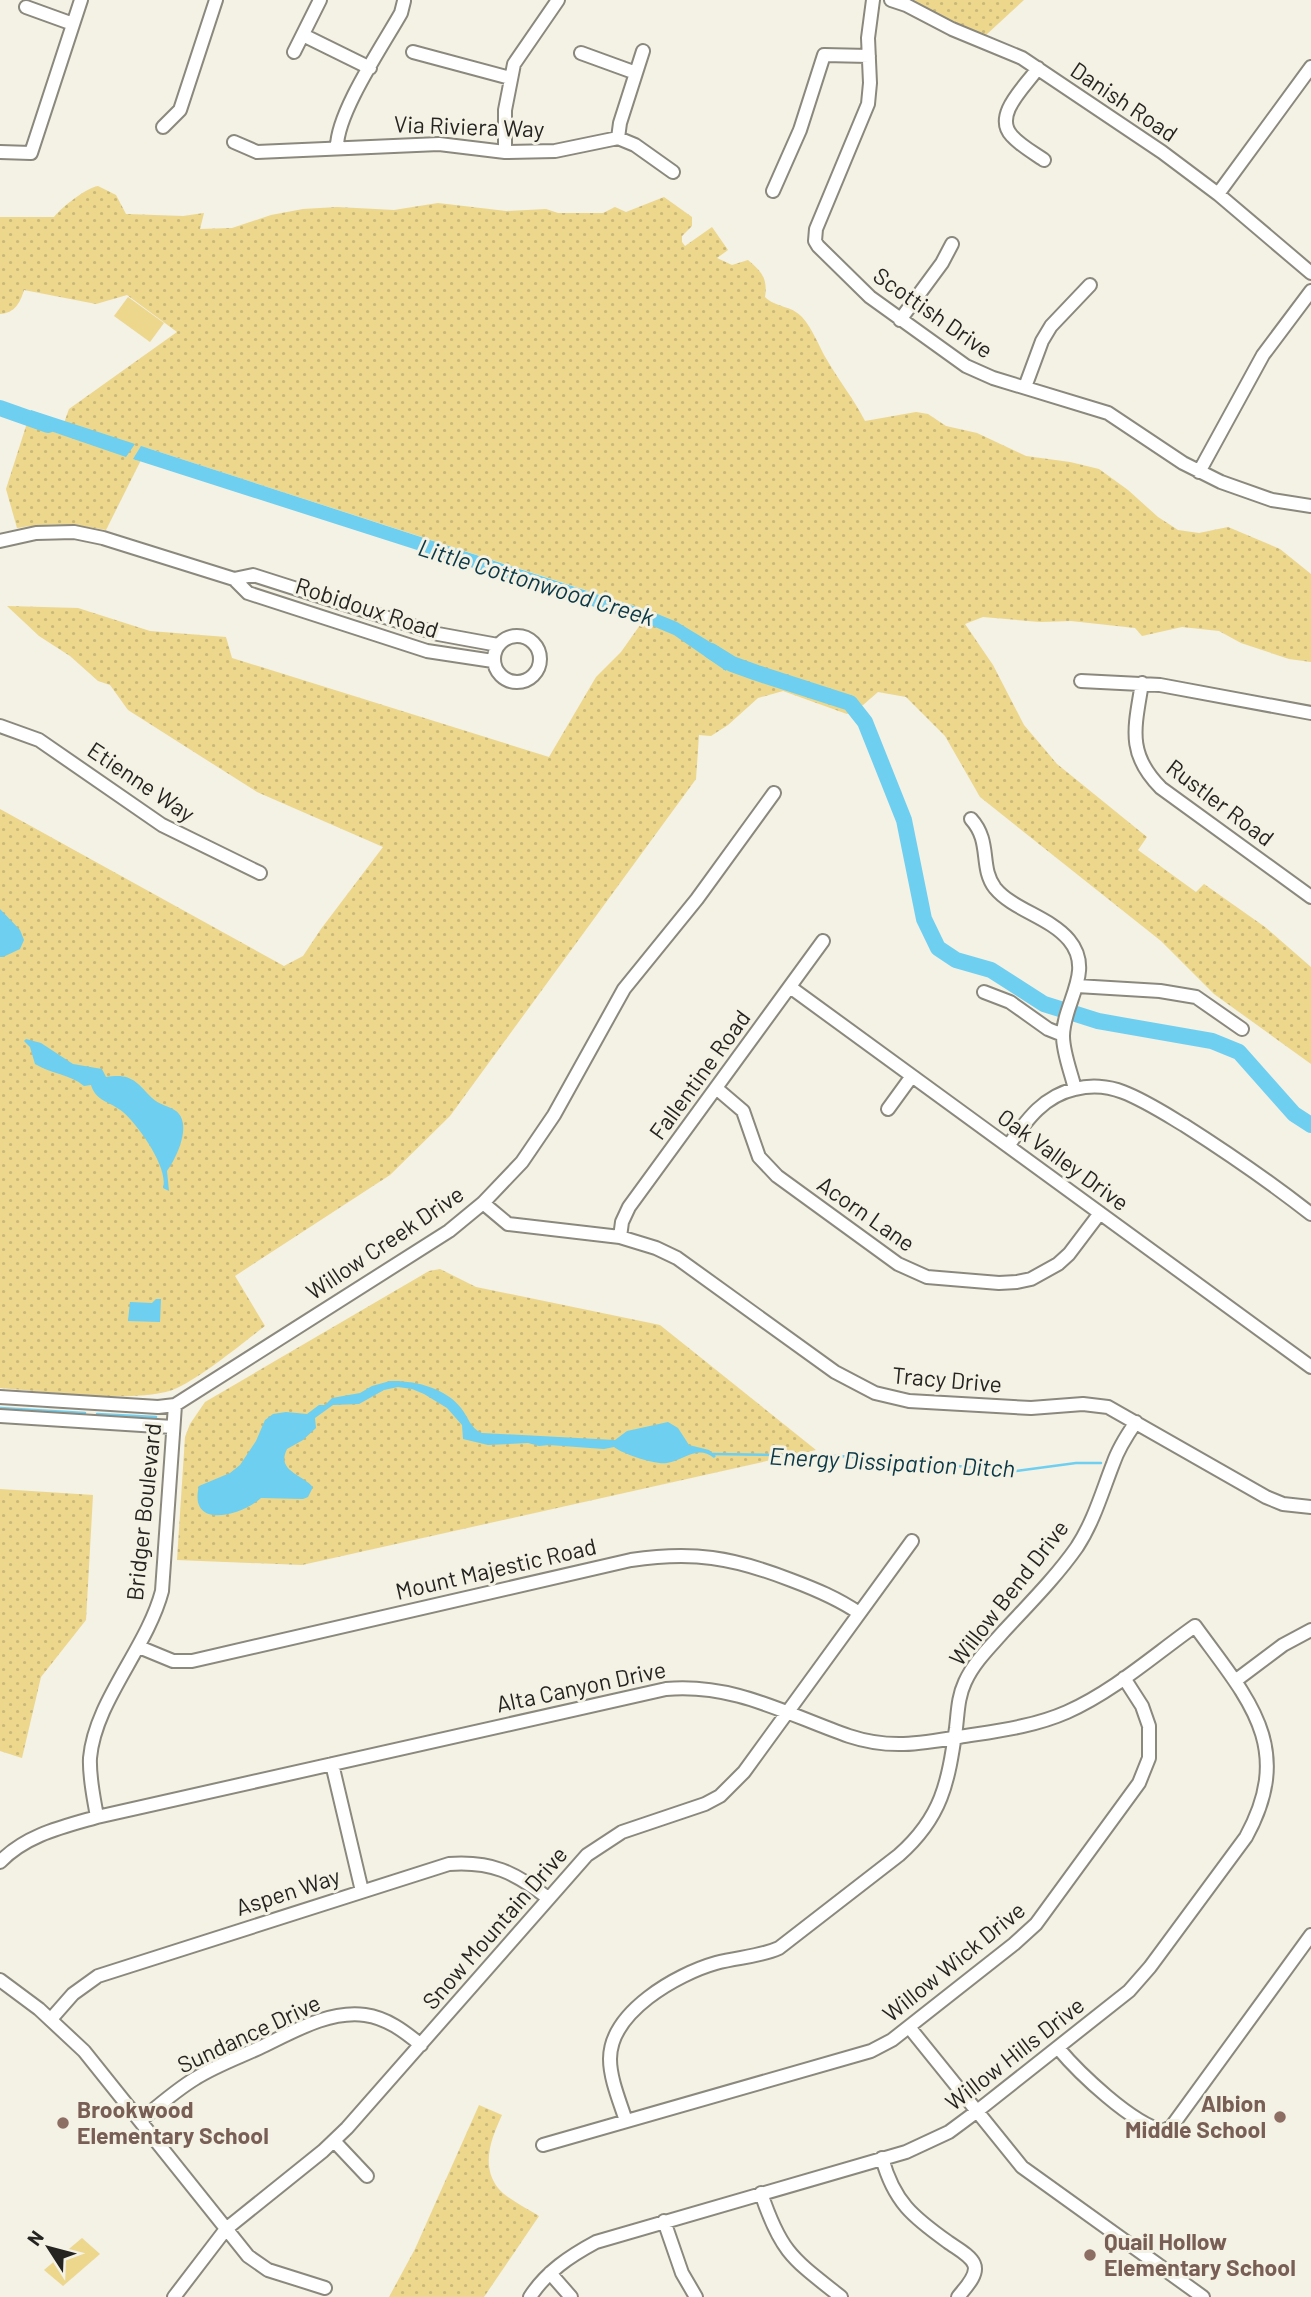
<svg xmlns="http://www.w3.org/2000/svg" width="1311" height="2297" viewBox="0 0 1311 2297" font-family="Barlow,sans-serif">
<defs>
<pattern id="grass-dots" width="8" height="8" patternUnits="userSpaceOnUse" patternTransform="scale(1.75)"><rect width="8" height="8" fill="#ecd78d"/><path d="M2 2h.1M6 6h.1" fill="none" stroke="#cab879" stroke-width="1.8" stroke-linecap="round"/></pattern>
</defs>
<rect width="100%" height="100%" fill="#f4f1e5"/>
<path fill="url(#grass-dots)" d="M904,0h120l-38,35 -43,-15z
M98,186l18,9 10,19 57,2 21,-3 -4,16 32,-1 39,-13 32,-6 34,-2 57,3 44,-7 68,8 40,-2 12,4h45l12,-6 11,5 38,-15 28,20v9l-10,10v6l3,4 27,-19 16,23 -11,8 15,7 16,-5c13,11 20,18 17,37 11,11 26,8 37,20 11,12 17,30 25,43 12,21 27,39 38,61l51,-9 12,2 18,12 31,7 49,23 44,6 29,7 29,21 30,27 20,13 21,3 29,-6 52,22 31,25v88l-22,-3 -48,-16 -22,-12 -37,-4 -40,9 -7,-8 -64,-7 -31,1 -57,-5 -18,7 28,41 31,60 33,39 90,73 -9,13 58,42 8,-8 61,43 46,40v97l-97,-70 -53,-53 -181,-144 -35,-61 -39,-39 -28,-5 -15,13 -16,9 -64,-23 -25,7 -30,27 -17,11 -12,-1 -3,44 -246,337 -60,59 -155,101 30,50c-25,19 -61,49 -88,62 -36,17 -134,3 -177,0v-579l284,157 19,-10 18,-27 62,-82 -126,-55 -129,-82 -18,-25 -12,-4 -28,-25 -31,-20 -32,-30 71,2 72,23 76,6 6,21 317,99 47,-80 25,-25 29,-41 -503,-163 -41,82c-31,-6 -58,-7 -89,-2l-11,-39 21,-66 33,11 9,-25 108,-77 -50,-37 -31,9 -72,-14c-4,13 -9,23 -24,24v-97h54c8,-10 32,-29 44,-31z
M440,1269l36,18 184,38 156,125 -514,115 -125,-5 8,-123 5,-13 15,-22 224,-131z
M0,1489l93,6 -7,125 -45,57 -19,81 -22,-7z
M479,2105l23,10c-10,22 -22,50 -4,73 9,11 28,20 41,28l-55,81h-95l26,-48z"/>
<path fill="#ecd78d" d="M128,297l36,26 -14,19 -36,-26z
M82,2238l18,16 -37,32 -19,-16z"/>
<path fill="#6ecff1" d="M31,410l104,34 -9,13 -99,-34z
M141,446l514,167 22,9 56,34 -7,15 -52,-36 -26,-11 -515,-165z
M0,909l20,21 4,10 -4,9 -17,8h-3z
M26,1039l15,4 32,21 29,5 4,8c26,-4 30,5 46,21 7,7 17,8 24,13 17,13 0,48 -9,60l2,20 -6,-3c6,-20 -25,-63 -40,-76 -13,-11 -27,-10 -32,-27l-7,1c-14,-12 -33,-12 -49,-22l-5,-17 -6,-6z
M156,1299h5l-1,23 -32,-1 2,-19 22,1z
M390,1381c24,-1 56,7 71,27 8,10 9,20 21,25l133,7 12,-9 41,-9 10,6 11,17 20,5 7,6 -2,2c-17,-14 -31,3 -47,5 -12,2 -44,-9 -53,-16l-10,2 -55,-4 -10,1 -11,-3 -40,2 -25,-6 -1,-14 -15,-17 -23,-14 -12,-5 -14,-2 -14,3 -25,14 -26,1 -18,13 1,10 -13,12 -16,9c-11,22 15,25 26,38l-5,10 -5,2 -42,-1c-20,18 -73,32 -62,-12l31,-13 10,-8 16,-24 9,-21 8,-6 13,-2 21,2 12,-9h6l7,-7 28,-5 12,-7z"/>
<g fill="none" stroke-linecap="round" stroke-linejoin="round">
<path stroke="#6ecff1" stroke-width="2.5" d="M0,1408l85,5
M97,1414l59,3
M713,1454l127,2 176,15 60,-8h25"/>
<path stroke="#6ecff1" stroke-width="16" d="M0,408l48,17
M711,651l21,13 25,9 93,30 15,19 39,98 20,99 14,29 18,12 35,10 53,34 54,17 114,20 27,11 55,62 17,11"/>
<defs>
<path id="minor" d="M873,0l-5,38 2,45 -2,21 -52,125 -1,12 3,5 52,51 96,69 27,12 115,35 75,50 38,19 51,18 39,6
M891,0l15,5 46,24 70,29 140,94 56,42 93,79
M26,7l47,17
M303,35l67,33
M294,52l26,-52
M413,52l97,26
M581,53l55,20
M1038,68c-12,18 -46,47 -26,68 9,10 22,17 32,24
M163,127l17,-17 36,-110
M618,138l2,-15 23,-72
M234,142l23,10 182,-8 66,8 50,-1 63,-13 17,7 38,27
M337,148c-1,-34 46,-103 64,-135l3,-12
M0,152l31,1 50,-153
M505,152v-42l9,-46 44,-64
M773,191l27,-61 24,-75 45,1
M1218,194l93,-127
M900,320l42,-57 10,-19
M1025,387l17,-46 9,-15 39,-41
M1199,472l64,-117 48,-64
M0,541l36,-8 38,-1 29,6 131,41 19,-4 185,59 60,11
M234,579l14,14 179,58 66,10
M494 659a23 23 0 1 1 46 0a23 23 0 1 1-46 0Z
M1081,681l79,4 151,28
M1142,683c-7,44 -16,70 19,105l150,109
M0,726l39,14 123,85 98,48
M971,819c21,23 8,48 24,69 18,22 55,29 74,52 26,31 -6,63 -6,96 0,17 8,36 12,53
M1077,986l83,5 36,6 46,32
M790,987l521,380
M984,992l26,10 38,27 15,6
M716,1088l27,23 16,46 18,19 121,88 29,13 72,6 18,-1 14,-3 27,-15 11,-10 31,-41
M888,1109l24,-33
M1008,1146c18,-25 35,-50 67,-57 15,-4 33,-3 48,3 21,8 41,21 61,33 44,28 86,57 127,89
M483,1203l25,21 112,13 36,11 21,10 158,114 40,21 34,8 122,7 52,-4 25,3 158,90 17,7 28,3
M620,1237l2,-15 7,-15 194,-266
M0,1397l158,10 17,-2 274,-174 34,-28 39,-41 32,-47 70,-126 73,-90 77,-106
M0,1416l173,11
M139,1647l34,14h19l439,-101c62,-9 101,-3 160,20 24,9 46,18 68,33
M1235,1681l48,-36 28,-15
M332,1764l30,127
M97,1817c-3,-19 -8,-39 -7,-59 5,-57 57,-110 72,-167l13,-186
M0,1862c26,-27 62,-35 97,-45l569,-128c68,-6 120,25 183,47 39,13 70,8 110,1 37,-6 74,-10 108,-25 47,-21 87,-57 128,-86 52,72 101,120 51,211l-96,130 -21,24 -153,121 -27,20 -43,20 -310,90c-26,14 -50,30 -66,55
M0,1980l39,29 45,42 164,205 20,14 57,18
M51,2019l22,-25 25,-18 351,-112c43,-3 65,8 99,34
M909,2027l113,140 181,130
M1058,2048c21,25 74,76 106,83l8,-5 139,-191
M140,2121c18,-15 36,-31 56,-43 19,-12 41,-20 63,-30 32,-15 69,-38 106,-33 22,3 39,16 56,30
M626,2121c-6,-19 -16,-42 -16,-62 0,-47 67,-85 106,-96 22,-6 43,-6 63,-15l120,-93c43,-38 49,-72 57,-127 2,-17 2,-31 9,-46 9,-20 25,-35 39,-51 25,-27 52,-54 73,-84 17,-26 25,-55 36,-83 5,-15 14,-29 23,-42
M334,2141l33,35
M543,2145l328,-94 21,-11 122,-96 22,-20 103,-141 10,-25v-32l-7,-20 -18,-28
M882,2158c12,44 31,59 66,84 8,6 22,13 26,22 5,11 -10,25 -16,33
M761,2193c20,60 32,66 80,104
M664,2221l18,52 14,24
M550,2273l21,24
M174,2297l52,-68 97,-78 24,-23 240,-273 35,-23 83,-28 15,-8 24,-24 168,-231"/>
</defs>
<use href="#minor" stroke="#8b887e" stroke-width="16"/>
<use href="#minor" stroke="#fff" stroke-width="12"/>
</g>
<g fill="#8d6e63" stroke="#f4f1e5" stroke-width="2.5">
<circle cx="1280" cy="2117" r="7"/>
<circle cx="63" cy="2123" r="7"/>
<circle cx="1090" cy="2255" r="7"/>
</g>
<g text-anchor="middle" stroke-width="6" stroke-linejoin="round" paint-order="stroke">
<g font-size="23" fill="#252420" stroke="#f4f1e5">
<text transform="translate(1124 102) rotate(34)" y="8">Danish Road</text>
<text transform="translate(469 127) rotate(2)" y="8">Via Riviera Way</text>
<text transform="translate(933 313) rotate(35)" y="8">Scottish Drive</text>
<text transform="translate(367 608) rotate(18)" y="8">Robidoux Road</text>
<text transform="translate(141 782) rotate(34)" y="8">Etienne Way</text>
<text transform="translate(1220 803) rotate(37)" y="8">Rustler Road</text>
<text transform="translate(700 1075) rotate(-54)" y="8">Fallentine Road</text>
<text transform="translate(1063 1160) rotate(36)" y="8">Oak Valley Drive</text>
<text transform="translate(866 1214) rotate(35)" y="8">Acorn Lane</text>
<text transform="translate(385 1243) rotate(-34)" y="8">Willow Creek Drive</text>
<text transform="translate(947 1380) rotate(5)" y="8">Tracy Drive</text>
<text transform="translate(144 1512) rotate(-84)" y="8">Bridger Boulevard</text>
<text transform="translate(496 1569) rotate(-13)" y="8">Mount Majestic Road</text>
<text transform="translate(1009 1593) rotate(-52)" y="8">Willow Bend Drive</text>
<text transform="translate(581 1687) rotate(-12)" y="8">Alta Canyon Drive</text>
<text transform="translate(288 1892) rotate(-18)" y="8">Aspen Way</text>
<text transform="translate(495 1928) rotate(-49)" y="8">Snow Mountain Drive</text>
<text transform="translate(954 1962) rotate(-39)" y="8">Willow Wick Drive</text>
<text transform="translate(249 2034) rotate(-25)" y="8">Sundance Drive</text>
<text transform="translate(1015 2054) rotate(-38)" y="8">Willow Hills Drive</text>
</g>
<g font-size="23" font-weight="bold" fill="#785e54" stroke="#f4f1e5" text-anchor="start">
<text x="1266" y="2112" text-anchor="end">Albion<tspan x="1266" dy="26">Middle School</tspan></text>
<text x="77" y="2118">Brookwood<tspan x="77" dy="26">Elementary School</tspan></text>
<text x="1104" y="2250">Quail Hollow<tspan x="1104" dy="26">Elementary School</tspan></text>
</g>
<g font-size="24" font-style="italic" fill="#0a3846" stroke="#f4f1e5">
<text transform="translate(536 583) rotate(17)" y="8">Little Cottonwood Creek</text>
<text transform="translate(892 1463) rotate(3)" y="8">Energy Dissipation Ditch</text>
</g>
</g>
<g transform="translate(49 2248) rotate(306)" stroke="#f4f1e5" stroke-width="5" paint-order="stroke">
<path d="M0-5L12 26L0 18L-12 26Z" fill="#252420"/>
<text y="-10" font-size="19" font-weight="bold" text-anchor="middle" fill="#252420">N</text>
</g>
</svg>
